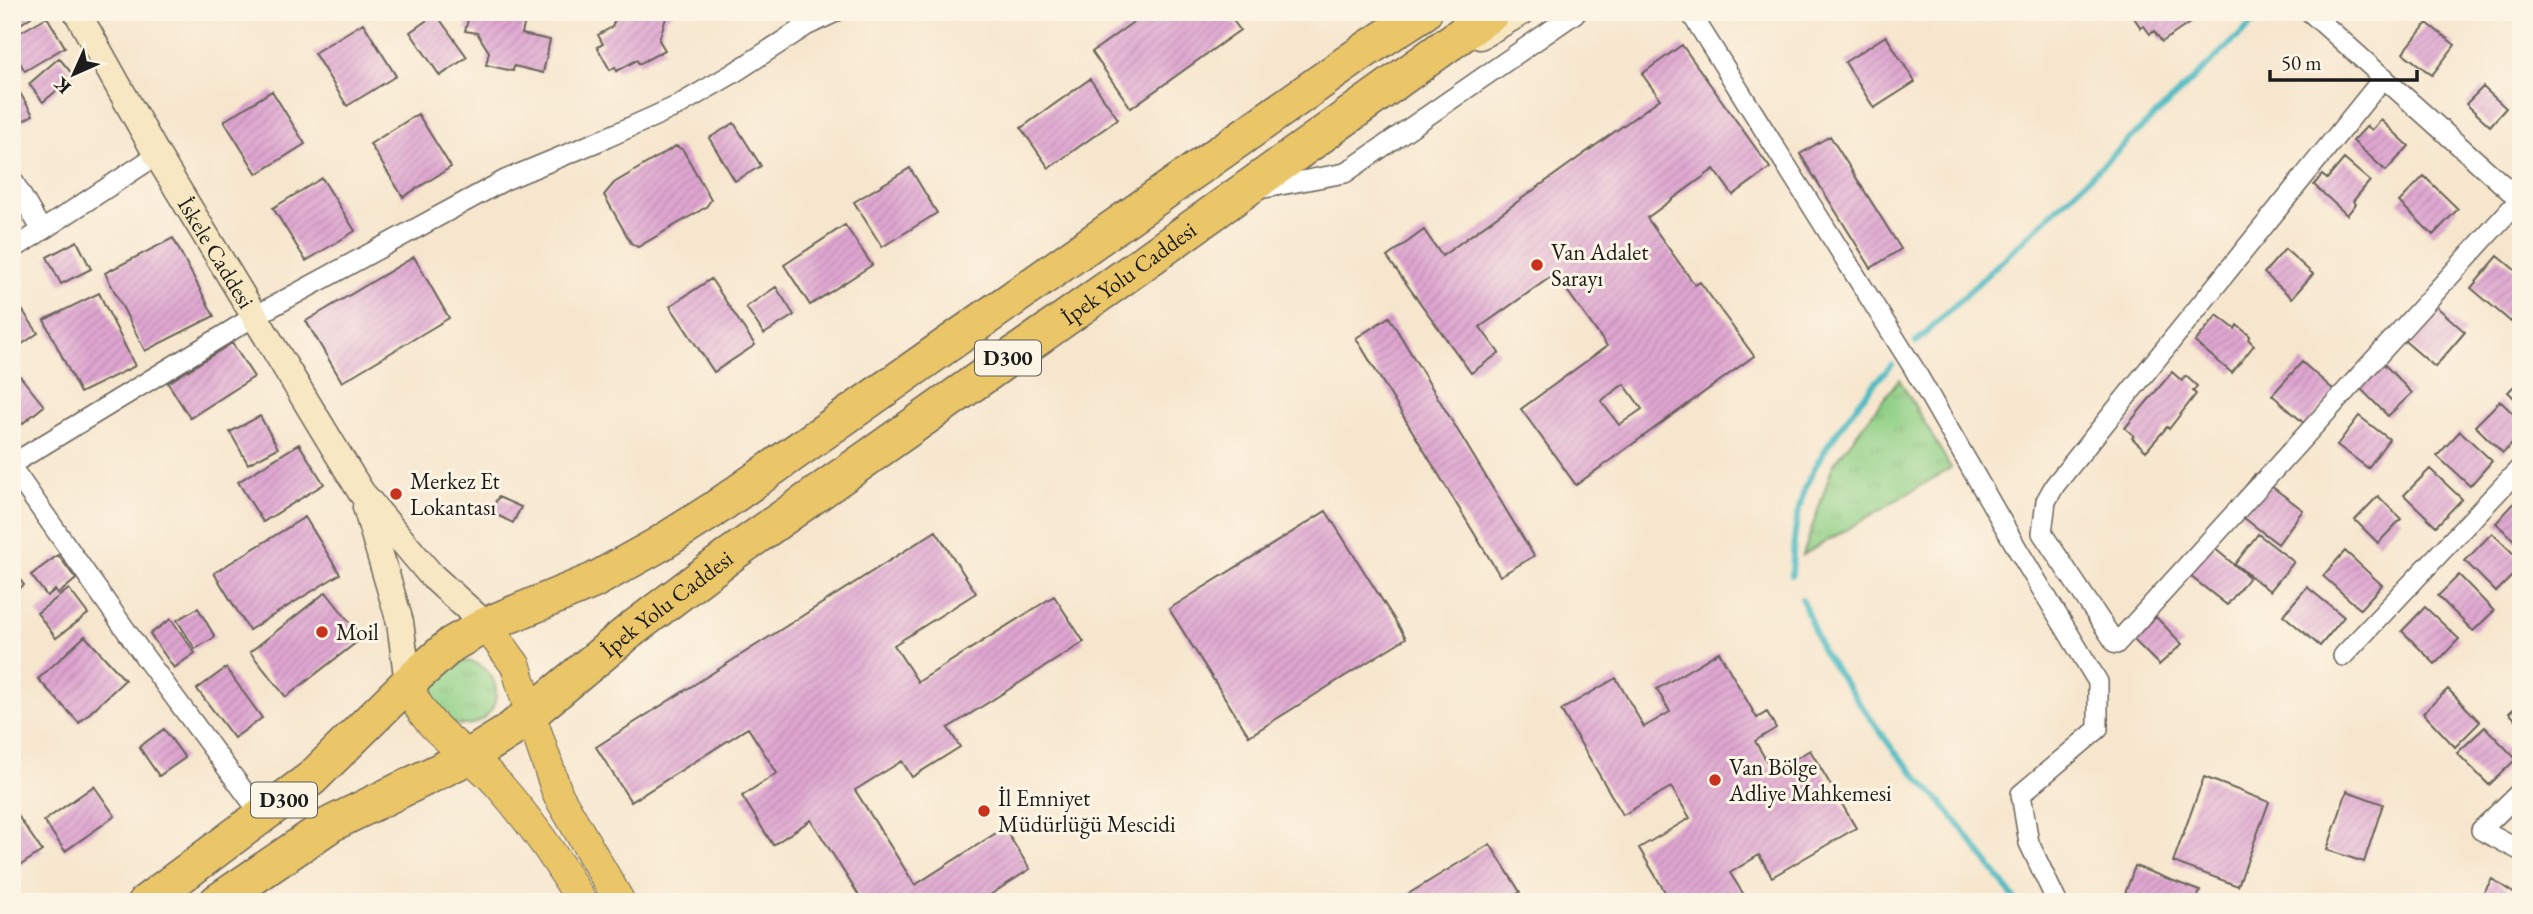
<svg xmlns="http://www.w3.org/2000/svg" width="2533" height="914" viewBox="0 0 2533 914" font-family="'EB Garamond',serif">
<defs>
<pattern id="grass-tufts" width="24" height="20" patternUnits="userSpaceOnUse" patternTransform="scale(1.75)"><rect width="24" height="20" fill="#90d086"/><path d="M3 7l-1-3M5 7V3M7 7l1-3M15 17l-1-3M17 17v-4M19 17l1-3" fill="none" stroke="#7cb273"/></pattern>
<pattern id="building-hatch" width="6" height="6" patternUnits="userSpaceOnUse" patternTransform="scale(1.75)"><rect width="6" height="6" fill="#dea5d0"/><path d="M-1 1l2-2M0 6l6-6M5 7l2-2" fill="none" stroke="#be8db2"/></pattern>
</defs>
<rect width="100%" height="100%" fill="#fcf5e5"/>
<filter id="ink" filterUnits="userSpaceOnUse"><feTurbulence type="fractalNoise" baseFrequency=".0143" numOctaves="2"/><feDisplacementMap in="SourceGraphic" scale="14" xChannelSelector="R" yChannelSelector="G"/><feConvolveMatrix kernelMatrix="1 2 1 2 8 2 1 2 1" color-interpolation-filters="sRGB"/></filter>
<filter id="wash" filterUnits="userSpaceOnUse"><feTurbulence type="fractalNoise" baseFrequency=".00686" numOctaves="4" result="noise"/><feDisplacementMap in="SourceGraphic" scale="28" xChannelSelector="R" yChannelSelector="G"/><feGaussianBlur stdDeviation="1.57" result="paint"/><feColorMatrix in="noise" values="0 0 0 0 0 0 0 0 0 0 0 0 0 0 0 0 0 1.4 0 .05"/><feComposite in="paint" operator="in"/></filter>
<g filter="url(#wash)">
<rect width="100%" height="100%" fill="#f7e6ce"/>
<path fill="url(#grass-tufts)" stroke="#567651" stroke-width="2" d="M1899,379l52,89 -148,87 30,-90z
M432 693a32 32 0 1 1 64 0a32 32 0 1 1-64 0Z"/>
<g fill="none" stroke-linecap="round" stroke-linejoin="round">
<path stroke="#4bbac2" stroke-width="6" d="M1916,342l348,-330
M1792,575c1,-28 3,-59 13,-86 14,-38 59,-96 87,-124
M1802,599l20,52 72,100 53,58 70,93"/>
</g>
<g id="blocks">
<path fill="url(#building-hatch)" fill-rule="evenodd" d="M12,12h26l-26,18z
M470,12h50l5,9 -3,13 28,6 -7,33 -29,-7 -1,5 -27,-6 3,-13 -12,-19 -12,-2z
M618,12h58l-10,6 -7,22 6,10 -26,14 -2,-4 -20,11 -2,-4 -5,3 -13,-23 6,-3 -5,-9 14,-8z
M1147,12h80l13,18 -109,78 -39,-56z
M2130,12h63l4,6 -35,24 -8,-11 -4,3 -6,-8 -3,2z
M436,14l31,43 -27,19 -30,-44z
M47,17l18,30 -40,24 -13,-21v-13z
M363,23l33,53 -49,30 -33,-53z
M2427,23l28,22 -23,30 -29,-22z
M1886,36l29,46 -41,26 -29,-46z
M1682,45l88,123 -37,27 -19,-26 -67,49 48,67 5,-3 54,74 -178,129 -55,-76 86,-63 -52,-72 -75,53 19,26 -28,20 -84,-116 37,-27 18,26 218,-157 -18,-25zM1624,384l18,25 -23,16 -18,-24z
M59,58l15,18 -31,26 -14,-18z
M1090,79l28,40 -69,49 -28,-40z
M2483,87l23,21 -16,18 -24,-22z
M17,88l16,27 -21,12v-36z
M272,91l33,53 -48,30 -33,-53z
M418,114l33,53 -48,30 -33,-53z
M2381,120l28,26 -23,25 -33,-30 14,-15 5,4z
M734,123l27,43 -26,15 -26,-43z
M1830,136l71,113 -30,19 -71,-114z
M676,146l7,4 28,50 -5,7 -68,40 -7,-4 -27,-48 10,-12z
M2344,159l26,22 -17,20 3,3 -9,11 -33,-30 8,-10 5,4z
M910,168l27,45 -55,34 -28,-45z
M2424,176l34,33 -25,26 -34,-33z
M322,178l33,53 -49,30 -33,-53z
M845,225l27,40 -62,40 -26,-40z
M173,238l41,78 -69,35 -40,-78z
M77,241l14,28 -30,15 -14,-27z
M2285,249l28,25 -21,24 -28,-25z
M2498,256l23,19v35l-10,12 -40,-34z
M414,257l35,61 -107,64 -36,-61z
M711,279l44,66 -41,27 -44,-66z
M776,287l18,28 -30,19 -18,-27z
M99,293l36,73 -55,27 -36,-73z
M12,295l26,38 -26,18z
M2430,301l35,31 -30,35 -36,-31z
M2217,315l18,14 2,-4 13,11 -2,3 6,6 -22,28 -37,-31z
M1389,317l145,239 -34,20 -144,-238z
M232,343l22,34 -64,41 -22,-35z
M2380,360l32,33 -24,23 -32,-32z
M2302,362l33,29 -29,34 -34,-30z
M2172,372l10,9 4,-5 11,10 -4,5 3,3 -27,35 -2,-2 -21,24 -14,-13 2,-2 -9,-8z
M20,376l24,30 -26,21 -6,-7v-38z
M2521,379v26l-13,-13z
M2500,401l21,20v14l-18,18 -28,-27z
M260,416l18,32 -30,16 -18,-32z
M2359,416l30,23 -21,29 -31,-23z
M2460,431l32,30 -22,25 -33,-30z
M299,444l25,40 -61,38 -25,-40z
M2430,469l32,30 -26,27 -32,-31z
M2255,474l48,36 -25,34 -48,-37z
M2378,496l23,23 -23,24 -23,-23z
M498,497l23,10 -8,16 -22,-11z
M2519,498l2,2v47l-25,-24z
M1326,511l80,127 -157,98 -80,-127z
M305,517l35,57 -91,56 -35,-57z
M936,531l40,62 -82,52 24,37 136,-86 30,46 -136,86 12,19 -48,30 -10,-16 -47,29 60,95 89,-57 26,41 -51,33h-116l-52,-82 -38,25 -31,-49 35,-23 -29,-45 -117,74 -35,-55z
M2492,533l29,28v6l-25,25 -31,-31z
M2258,534l36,28 -24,29 -35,-27z
M2208,543l41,34 -22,28 -42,-33z
M2345,551l37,34 -22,24 -37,-33z
M58,555l18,24 -18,15 -3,-4 -8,6 -16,-21z
M12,569l12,16 -12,8z
M2459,575l35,36 -21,20 -35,-35z
M2307,587l37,30 -24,29 -37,-31z
M69,589l19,25 -32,24 -19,-25z
M326,592l36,46 -76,59 -36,-45z
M2425,607l34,32 -24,25 -33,-33z
M198,608l17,29 -20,12 -18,-29z
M2156,617l26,27 -23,21 -26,-26z
M171,619l24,34 -21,15 -24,-34z
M85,636l40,44 -46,43 -41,-44z
M1719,652l38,66 10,-6 9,16 -21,13 18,31 37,-22 46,78 -84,49 -13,-22 -29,18 14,22 -11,7h-62l-32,-54 51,-30 -19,-31 -48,28 -62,-105 55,-32 28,49 26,-15 -13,-23z
M226,668l36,50 -28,20 -37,-49z
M2448,689l32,33 -25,25 -32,-34z
M2521,702v23l-12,-12z
M2485,727l31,32 -27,26 -32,-32z
M164,729l21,29 -26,18 -20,-29z
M2204,777l65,25 -31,84 -65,-24z
M94,786l21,30 -50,35 -21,-30z
M2347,791l36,13 -19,58 -37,-12z
M12,807l30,44 -30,20z
M1490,844l30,48 -16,10h-109z
M2135,866l65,25 -4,11h-74z
M2492,879l29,19v4h-43z"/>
</g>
</g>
<g filter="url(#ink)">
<use href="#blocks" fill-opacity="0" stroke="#69635a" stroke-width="2"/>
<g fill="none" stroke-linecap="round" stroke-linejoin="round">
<defs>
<path id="street" d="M1690,12l223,355 105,183 80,132v47l-77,65 8,49 28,59
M2310,12l211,189
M2384,77l-329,408 -9,16 -4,32 74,111 403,-444
M12,179l29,50
M1259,189l86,-16 232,-161
M12,250l145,-95
M12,464l243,-148 250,-136 101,-42 71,-32 55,-32 74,-48 30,-14
M12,468l132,188 119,161
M2343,656l178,-189
M2521,791l-40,39 40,21"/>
<g id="secondary">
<path id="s1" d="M77,12l80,143 204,337 70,83 55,50"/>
<path d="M1480,36l42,-24"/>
<path d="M366,507l34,115 8,61"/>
</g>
<path id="primary" d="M486,625l30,41 14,47 28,82 62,107
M408,683c14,47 58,65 89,100 33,37 60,76 85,119"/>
<g id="highway">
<path d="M146,902l166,-124 96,-95 44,-39 34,-19 107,-44 65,-36 55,-35 654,-461 57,-37"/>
<path id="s2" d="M217,902l114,-78 137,-67 40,-25 123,-102 102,-77 381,-269 379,-272"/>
</g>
</defs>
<use href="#street" stroke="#69635a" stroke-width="22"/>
<use href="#secondary" stroke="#69635a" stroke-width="29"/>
<use href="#primary" stroke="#69635a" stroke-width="32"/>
<use href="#highway" stroke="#69635a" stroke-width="38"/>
<use href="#street" stroke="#fff" stroke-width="19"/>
<use href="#secondary" stroke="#f7e8c3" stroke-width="26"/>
<use href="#primary" stroke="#eac669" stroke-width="30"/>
<use href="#highway" stroke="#eac669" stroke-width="35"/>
</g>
</g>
<g fill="#c8321e" stroke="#fcf5e5" stroke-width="2.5">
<circle cx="1537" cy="265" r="7"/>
<circle cx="396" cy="494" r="7"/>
<circle cx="322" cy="632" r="7"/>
<circle cx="1715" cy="780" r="7"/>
<circle cx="984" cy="811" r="7"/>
</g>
<g text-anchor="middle" stroke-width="6" stroke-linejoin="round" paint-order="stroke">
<g fill="#fcf5e5" stroke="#5f5d58" stroke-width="2">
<rect x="975" y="340.5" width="66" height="35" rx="5"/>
<rect x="251" y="782.5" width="66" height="35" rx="5"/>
</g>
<g font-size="21" font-weight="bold" fill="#1c1c1c">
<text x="1008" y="365">D300</text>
<text x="284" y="807">D300</text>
</g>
<g font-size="23" fill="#1c1c1c" stroke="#fcf5e5" text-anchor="start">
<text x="1551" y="260">Van Adalet<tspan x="1551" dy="26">Sarayı</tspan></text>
<text x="410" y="489">Merkez Et<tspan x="410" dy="26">Lokantası</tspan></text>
<text x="336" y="640">Moil</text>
<text x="1729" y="775">Van Bölge<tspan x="1729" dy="26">Adliye Mahkemesi</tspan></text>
<text x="998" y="806">İl Emniyet<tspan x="998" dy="26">Müdürlüğü Mescidi</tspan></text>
</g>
<g font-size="23" fill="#1c1c1c" stroke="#fcf5e5">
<text dy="8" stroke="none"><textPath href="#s1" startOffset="278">İskele Caddesi</textPath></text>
<text dy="8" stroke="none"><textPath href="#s2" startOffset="1110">İpek Yolu Caddesi</textPath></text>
<text dy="8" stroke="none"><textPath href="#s2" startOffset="542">İpek Yolu Caddesi</textPath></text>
</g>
</g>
<rect width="2533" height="914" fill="none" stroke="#fcf5e5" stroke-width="42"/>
<g transform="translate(74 74) rotate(225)" stroke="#fcf5e5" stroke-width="5" paint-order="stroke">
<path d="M0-5L12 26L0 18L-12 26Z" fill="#1c1c1c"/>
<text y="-10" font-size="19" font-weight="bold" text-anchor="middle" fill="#1c1c1c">K</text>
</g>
<path d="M2270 70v10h147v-10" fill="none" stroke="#1c1c1c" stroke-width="3.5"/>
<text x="2281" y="70" font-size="21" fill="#1c1c1c" stroke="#fcf5e5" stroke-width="5" paint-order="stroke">50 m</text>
</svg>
